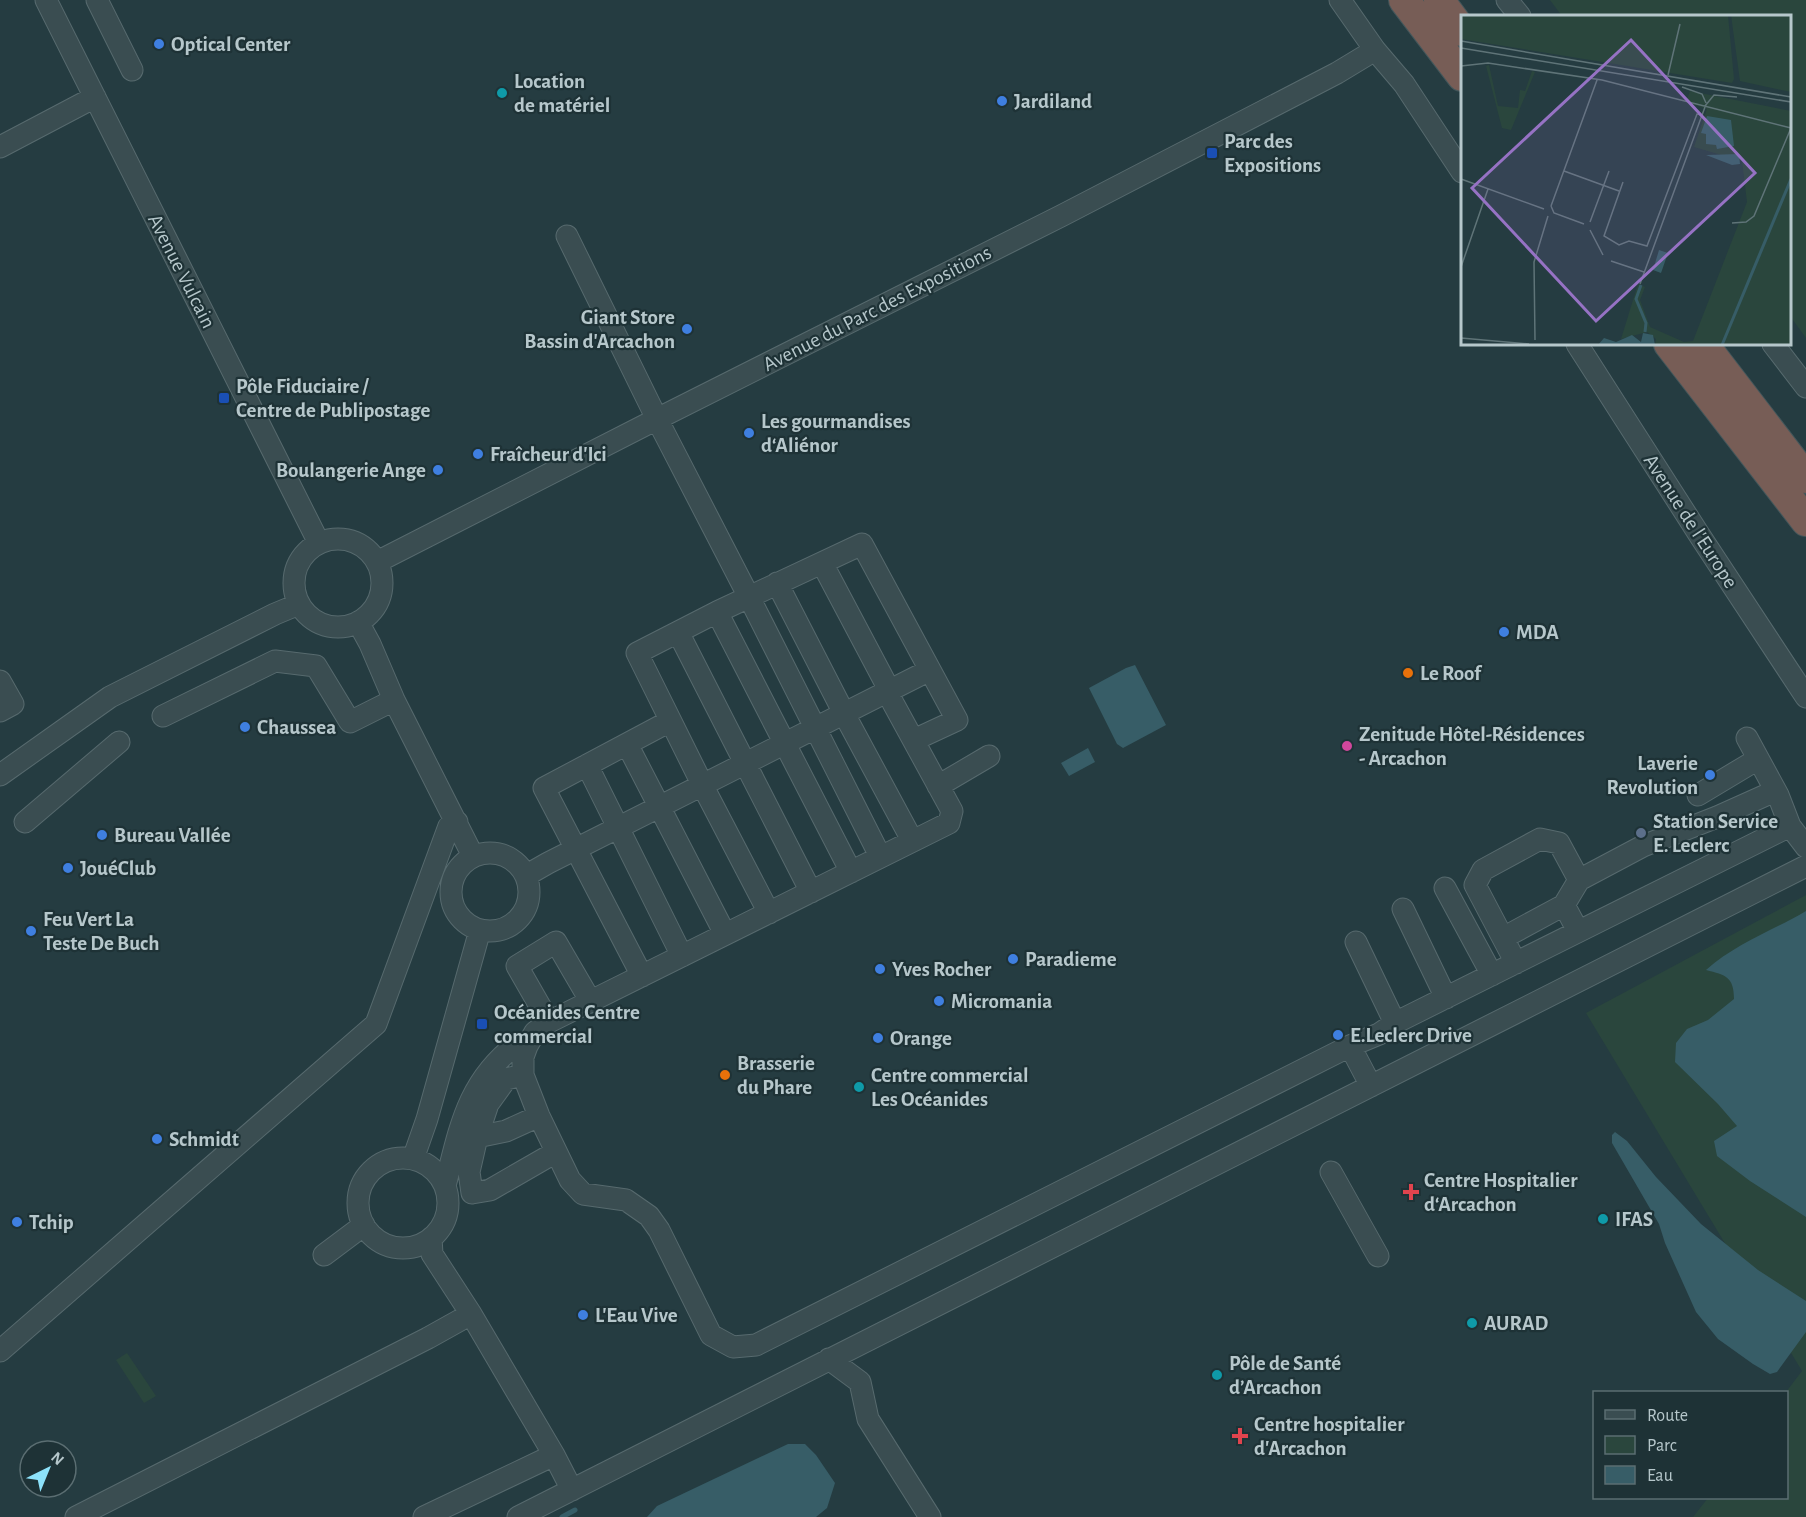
<svg xmlns="http://www.w3.org/2000/svg" width="1806" height="1517" viewBox="0 0 1806 1517" font-family="'Alegreya Sans',sans-serif">
<rect width="100%" height="100%" fill="#253c41"/>
<path fill="#2a463d" d="M1550,0h256v338l-16,-22v-300h-228z
M1806,895v622h-113l15,-19h78v-106l16,-21 -216,-358z
M127,1353l29,43 -12,7 -28,-43z"/>
<path fill="#375d67" d="M1135,665l31,60 -43,23 -6,-4 -28,-56 37,-20z
M1088,748l7,14 -26,14 -8,-13z
M1806,911v306l-56,-36 -33,-25 -3,-15 23,-15 -19,-22 -43,-42 1,-19 11,-14 21,-9 26,-21c0,-22 -8,-24 -28,-29 29,-26 68,-40 100,-59z
M1615,1132l12,9 29,36 45,47 57,46 48,31v31l-29,40 -7,2 -17,-10 -35,-25 -22,-27 -31,-69 -6,-19 -47,-81v-8z
M788,1444h17l11,11 19,28 -8,25 -11,9h-169l10,-11z"/>
<g fill="none" stroke-linecap="round" stroke-linejoin="round">
<path stroke="#375d67" stroke-width="5" d="M562,1517l13,-7"/>
<defs>
<path id="minor" d="M46,0l273,543
M97,0l35,70
M1340,0l35,50 29,34 58,88
M1507,0l13,16
M0,147l95,-50
M567,236l90,183 92,178 131,259
M1577,344l123,192 106,161
M1773,344l33,43
M294 583a44 44 0 1 1 88 0a44 44 0 1 1-88 0Z
M377,562l280,-143 404,-203 276,-143 38,-23
M822,563l63,119 8,21 59,108 -3,12 -400,199 -14,10 -8,14 -4,11v18l16,41 31,64 13,14 43,6 23,16 10,14 52,105 22,12 23,-2 594,-299 29,-12 16,-11 395,-197 16,21
M777,583l72,140 63,117
M717,612l134,260
M358,622l12,22 24,56 79,156
M678,632l133,260
M0,681l13,23 -13,7
M163,716l112,-55 41,5 34,56 44,-22
M1747,738l31,57 12,31
M627,744l98,190
M587,765l95,191
M0,775l110,-78 165,-83 24,-10
M938,786l51,-30
M1698,795l60,-36
M25,822l94,-80
M451 892a39 39 0 1 1 78 0a39 39 0 1 1-78 0Z
M527,875l21,-12 382,-193
M1579,880l64,-34 74,-29 58,-26
M1445,888l47,87
M1403,909l43,89
M769,913l-61,-117 -71,-143 80,-41 145,-68 95,176 -43,20
M1503,938l61,-33
M1356,942l39,81
M1516,963l-41,-78 8,-15 57,-31 19,4 20,37 -15,25 14,26
M642,976l-98,-188 126,-67
M549,1022l-32,-56 39,-24 35,60
M1350,1046l21,40
M523,1075l-17,4 -18,25 -11,33 -8,35 3,21 18,-3 66,-38
M477,1137l29,-6 33,-15
M358 1203a45 45 0 1 1 90 0a45 45 0 1 1-90 0Z
M413,1159l14,-40 53,-189
M1331,1172l47,84
M445,1186c15,-58 22,-105 73,-143l9,3
M431,1238l1,16 39,60 83,141 18,35
M324,1255l40,-30
M0,1351l376,-327 73,-198 8,-4
M829,1359l31,23 8,37 62,98
M76,1517l352,-179 43,-24
M424,1517l130,-62
M518,1517l1288,-651"/>
<path id="highway" d="M1404,0l58,76
M1439,0l23,31
M1669,344l137,177
M1703,344l103,134"/>
</defs>
<use href="#minor" stroke="#576a6e" stroke-width="23"/>
<use href="#highway" stroke="#44575b" stroke-width="32"/>
<use href="#minor" stroke="#3a4d51" stroke-width="21"/>
<use href="#highway" stroke="#775d56" stroke-width="30"/>
</g>
<g fill="#3f7fe0" stroke="#1e3236" stroke-width="2">
<circle cx="159" cy="44" r="6"/>
<circle cx="1002" cy="101" r="6"/>
<circle cx="687" cy="329" r="6"/>
<circle cx="749" cy="433" r="6"/>
<circle cx="478" cy="454" r="6"/>
<circle cx="438" cy="470" r="6"/>
<circle cx="1504" cy="632" r="6"/>
<circle cx="245" cy="727" r="6"/>
<circle cx="1710" cy="775" r="6"/>
<circle cx="102" cy="835" r="6"/>
<circle cx="68" cy="868" r="6"/>
<circle cx="31" cy="931" r="6"/>
<circle cx="1013" cy="959" r="6"/>
<circle cx="880" cy="969" r="6"/>
<circle cx="939" cy="1001" r="6"/>
<circle cx="1338" cy="1035" r="6"/>
<circle cx="878" cy="1038" r="6"/>
<circle cx="157" cy="1139" r="6"/>
<circle cx="17" cy="1222" r="6"/>
<circle cx="583" cy="1315" r="6"/>
</g>
<g fill="#0f9aa8" stroke="#1e3236" stroke-width="2">
<circle cx="502" cy="93" r="6"/>
<circle cx="859" cy="1087" r="6"/>
<circle cx="1603" cy="1219" r="6"/>
<circle cx="1472" cy="1323" r="6"/>
<circle cx="1217" cy="1375" r="6"/>
</g>
<g fill="#1a4fb4" stroke="#1e3236" stroke-width="2">
<rect x="1206" y="147" width="12" height="12" rx="3"/>
<rect x="218" y="392" width="12" height="12" rx="3"/>
<rect x="476" y="1018" width="12" height="12" rx="3"/>
</g>
<g fill="#e8710a" stroke="#1e3236" stroke-width="2">
<circle cx="1408" cy="673" r="6"/>
<circle cx="725" cy="1075" r="6"/>
</g>
<circle fill="#d1479c" stroke="#1e3236" stroke-width="2" cx="1347" cy="746" r="6"/>
<circle fill="#5c6f8a" stroke="#1e3236" stroke-width="2" cx="1641" cy="833" r="6"/>
<g fill="#e0444e" stroke="#1e3236" stroke-width="2">
<path d="M1408 1183h6v6h6v6h-6v6h-6v-6h-6v-6h6z"/>
<path d="M1237 1427h6v6h6v6h-6v6h-6v-6h-6v-6h6z"/>
</g>
<g text-anchor="middle" stroke-width="4.5" stroke-linejoin="round" paint-order="stroke">
<g font-size="21" font-weight="bold" fill="#b6c7cb" stroke="#1e3236" text-anchor="start">
<text x="171" y="51">Optical Center</text>
<text x="514" y="88">Location<tspan x="514" dy="24">de matériel</tspan></text>
<text x="1014" y="108">Jardiland</text>
<text x="1224" y="148">Parc des<tspan x="1224" dy="24">Expositions</tspan></text>
<text x="675" y="324" text-anchor="end">Giant Store<tspan x="675" dy="24">Bassin d'Arcachon</tspan></text>
<text x="236" y="393">Pôle Fiduciaire /<tspan x="236" dy="24">Centre de Publipostage</tspan></text>
<text x="761" y="428">Les gourmandises<tspan x="761" dy="24">d‘Aliénor</tspan></text>
<text x="490" y="461">Fraîcheur d'Ici</text>
<text x="426" y="477" text-anchor="end">Boulangerie Ange</text>
<text x="1516" y="639">MDA</text>
<text x="1420" y="680">Le Roof</text>
<text x="257" y="734">Chaussea</text>
<text x="1359" y="741">Zenitude Hôtel-Résidences<tspan x="1359" dy="24">- Arcachon</tspan></text>
<text x="1698" y="770" text-anchor="end">Laverie<tspan x="1698" dy="24">Revolution</tspan></text>
<text x="1653" y="828">Station Service<tspan x="1653" dy="24">E. Leclerc</tspan></text>
<text x="114" y="842">Bureau Vallée</text>
<text x="80" y="875">JouéClub</text>
<text x="43" y="926">Feu Vert La<tspan x="43" dy="24">Teste De Buch</tspan></text>
<text x="1025" y="966">Paradieme</text>
<text x="892" y="976">Yves Rocher</text>
<text x="951" y="1008">Micromania</text>
<text x="494" y="1019">Océanides Centre<tspan x="494" dy="24">commercial</tspan></text>
<text x="1350" y="1042">E.Leclerc Drive</text>
<text x="890" y="1045">Orange</text>
<text x="737" y="1070">Brasserie<tspan x="737" dy="24">du Phare</tspan></text>
<text x="871" y="1082">Centre commercial<tspan x="871" dy="24">Les Océanides</tspan></text>
<text x="169" y="1146">Schmidt</text>
<text x="1424" y="1187">Centre Hospitalier<tspan x="1424" dy="24">d‘Arcachon</tspan></text>
<text x="1615" y="1226">IFAS</text>
<text x="29" y="1229">Tchip</text>
<text x="595" y="1322">L'Eau Vive</text>
<text x="1484" y="1330">AURAD</text>
<text x="1229" y="1370">Pôle de Santé<tspan x="1229" dy="24">d’Arcachon</tspan></text>
<text x="1254" y="1431">Centre hospitalier<tspan x="1254" dy="24">d'Arcachon</tspan></text>
</g>
<g font-size="21" fill="#b6c7cb" stroke="#1e3236">
<text transform="translate(182 271) rotate(63)" y="7">Avenue Vulcain</text>
<text transform="translate(877 308) rotate(-27)" y="7">Avenue du Parc des Expositions</text>
<text transform="translate(1691 521) rotate(57)" y="7">Avenue de l'Europe</text>
</g>
</g>
<g transform="translate(1461 15)">
<rect width="330" height="330" fill="#253c41"/>
<path d="M0,0h267l6,64 -2,4 -271,-44zM270,0h60v77l-51,-11zM28,50l9,41 20,2 2,-18 5,1 7,-20 3,1 -24,58 -9,-2 -16,-62zM229,76l101,20v234h-136l1,-6 -9,-7 -26,7 17,-55 7,3 -5,13 10,27 34,15 9,-1 54,-139 -5,-41 -48,-14 13,-38 -21,-7z" fill="#2a463d"/>
<path d="M246,101l24,4 3,26 -17,3 -1,-4 -10,-1v-10l-5,-1zM278,139l1,10 -8,1 -26,-10zM198,235l9,3 -7,20 -8,-3zM182,318l10,2 2,10h-57l6,-7 12,4 16,-7 9,7z" fill="#375d67"/>
<path fill="none" stroke="#375d67" stroke-width="3" d="M180,270l-5,14 10,24 -1,9M261,330l69,-166"/>
<path fill="none" stroke="#5f7478" stroke-width="1.5" d="M0,26l330,56M0,33l330,54M0,51l27,-3 114,17 189,48M207,60l12,-51M221,72l20,7 4,9M244,91l9,-11 23,2M103,156l55,20M0,164l83,30M162,167l-19,54 15,9 10,-4 18,5 50,-132 5,1M90,191l46,-126M90,191l3,7 30,11M129,207l19,-51M271,208l14,-1 8,-6 37,-88M129,215l13,25M150,246l33,11M0,252l27,-78M179,269l65,-177M0,323l68,6M74,325l-1,-78 14,-46"/>
<path fill="#9672c4" fill-opacity="0.15" stroke="#9672c4" stroke-width="3" d="M170,25l124,133 -159,148 -124,-133z"/>
<rect width="330" height="330" fill="none" stroke="#b6c7cb" stroke-width="3"/>
</g>
<rect x="1593" y="1391" width="195" height="108" fill="#1e3236" stroke="#5b6e72" stroke-width="1.5"/>
<rect x="1605" y="1410" width="30" height="9" fill="#3a4d51" stroke="#5b6e72" stroke-width="1.5"/>
<text x="1647" y="1421" font-size="18" fill="#b6c7cb">Route</text>
<rect x="1605" y="1436" width="30" height="18" fill="#2a463d" stroke="#5b6e72" stroke-width="1.5"/>
<text x="1647" y="1451" font-size="18" fill="#b6c7cb">Parc</text>
<rect x="1605" y="1466" width="30" height="18" fill="#375d67" stroke="#5b6e72" stroke-width="1.5"/>
<text x="1647" y="1481" font-size="18" fill="#b6c7cb">Eau</text>
<g transform="translate(48 1469) rotate(43)"><circle r="28" fill="#1e3236" stroke="#5b6e72" stroke-width="1.5"/>
<path d="M0-4.5L10 22L0 15L-10 22Z" fill="#8de2fa"/>
<text y="-9" font-size="16" font-weight="bold" text-anchor="middle" fill="#b6c7cb">N</text>
</g>
</svg>
